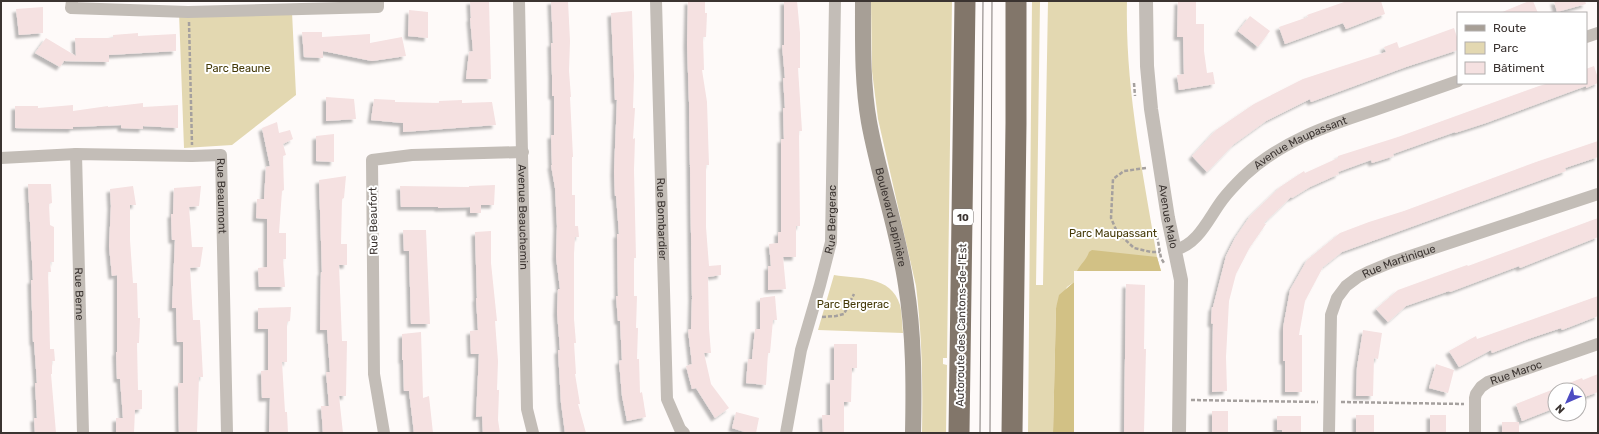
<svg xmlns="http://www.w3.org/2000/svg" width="1599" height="434" viewBox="0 0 1599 434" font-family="Rubik,sans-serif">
<defs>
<filter id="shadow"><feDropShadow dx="-3.5" dy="3.5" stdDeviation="1" flood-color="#0004"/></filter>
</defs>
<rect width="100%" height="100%" fill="#fefaf9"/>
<path fill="#e3d8b1" d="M871,1h81l-5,357h-4v6l4,1 -1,68h-24c1,-51 0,-97 -6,-147l-38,-167 -6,-48z
M1032,1h8l-4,284h7l5,-284h79c-2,87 16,171 30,256l4,14h-87v11l-7,5 -11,21 -3,125h-25z
M179,12h113l4,83 -64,50 -48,3z
M834,275c24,4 57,0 66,30 2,8 2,19 3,28l-85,-3z"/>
<path fill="#d2c185" d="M1092,250l65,7 4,14h-84c3,-6 10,-12 12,-19z
M1074,282v151h-21l3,-125 3,-13z"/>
<path fill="#f5e1e1" filter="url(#shadow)" d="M470,1h19l2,78h-25l3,-27 4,-1 -3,-33h1z
M551,1h17l2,40 -1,30 2,26h-1l3,60h-1v38h3v31h3l1,11h-4l-1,17v65l2,24h-2l2,31h-1l5,30h-2l8,29h-21l-4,-30 -3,-53h2l-3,-38 1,-23h2l-4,-32 1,-31 -2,-38 -4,-23h1l-1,-30h3v-39h-2v-21l-1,-32h2z
M688,1h17v12h2l-1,24h-3l1,33h-2l5,32 2,63h-3v62l3,39 12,-1v10l-13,2 1,51 2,25h-7l7,31 18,24 -14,10 -19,-30 -4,1 -6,-23 6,-2 -4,-34 3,-1 1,-31 -3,-196 -2,-58z
M784,1h13l3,32v35h-2l4,63h-3l1,95h-4v31h-13l3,32 -18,1v-24h3l-2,-22 9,-1v-11h3v-93h3l-1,-31h2l-2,-30h2l-3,-33h2z
M1178,1h18v23h8v27l3,22 6,-1 2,12 -36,6 -2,-15 7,-1 -1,-37h-6z
M1347,1h34l4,13 -39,15 -3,-6 -58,21 -6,-17 29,-10 -1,-2z
M1529,1h4l5,12h-38z
M1554,1h31l1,3 -29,8z
M43,7v26l-24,2 -3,-26z
M409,10l19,2v26l-20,-2z
M632,11l2,65 -1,32h2l-2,31 2,-1 -1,32 2,88h-2v38h3l-1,32h2l-1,31h2l1,34 2,-1 4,25 -19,4 -5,-25 -3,-35 3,-1 -2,-39h-2l-2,-25h2l-1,-62h2l-3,-38h-1l-1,-24 3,-72h-2l-4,-87z
M1250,16l20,15 -12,16 -20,-16z
M1454,28l4,12v10l-52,17 -95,35 -1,-3 -44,22 -18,13 -14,10 -27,28 -15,-16 24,-26 38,-26 49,-25 83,-27 -2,-5 13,-5 2,6z
M302,32h20v5l48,-3v9l32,-6 4,19 -34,5 -49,-10v7l-19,-1z
M138,33v3l38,-2v17l-67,4v7l-45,-1 -4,6 -25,-14 11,-15 30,18 -1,-18h38v-3z
M1594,66l4,12v5l-12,5v-2l-100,37 -31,10v-1l-62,22 1,2 -22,7 -1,-3 -33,12 1,2 -29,13 -18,11 -1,-1 -27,26 2,1 -16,23 -14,27 -7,27 -3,56 1,34 -15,1 1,-68 -2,-1 1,-16h1l13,-51 9,-18 15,-22 30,-29 24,-16 1,2 33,-15v-2l60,-19 141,-51 10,-3h37v-14z
M326,97l28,2 2,20 -30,2z
M374,99l21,1v2l44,1v-2l23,-1v3l30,-1 4,23 -93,7v-9l-32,-3z
M143,103v4l35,-2v23l-35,-2v3l-22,-1v-3l-48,2v2l-58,-1v-22h23v2l35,-3v6l35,-5v1z
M277,122l2,11 11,-3 3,9 -10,5 3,11 -3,1 1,34 -2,1 -3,42h7v26h-3l2,28h-26l-1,-19 9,-1v-48l-11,-1 1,-19h7l2,-32 4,-1 -8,-38z
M334,134v28l-18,-1v-25z
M1598,141v16l-33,11 1,3 -224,81 -19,15 -18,34 -6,34h3v57h-17v-31h-2v-33l7,-38 17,-30 33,-27 29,-11 35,-11 132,-49z
M346,176l-2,22 -2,1 -1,45h6v21h-8l3,76h5l-1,55h-7l4,37h-20l-2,-27h8l-3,-34h4l-3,-42h-7l1,-58h1l-3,-92z
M28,184h23l1,19 -3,1 1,21 4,2v35h-4l1,10h-3l1,34 1,43h4l1,12h-3v13h-1l5,59h-21l-1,-15h3l-2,-35h2l-3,-41h-1l-2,-62h2z
M495,185l-1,20h-13v8h-11v-6l-32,1v-1h-37l-1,-21 69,1v-1z
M133,186l3,19h-6v35l3,43h4l1,35h2l-1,25h-2l1,47h4v19l-7,1 -1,23h-18v-15h7l-3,-39h-3l-1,-27h1v-77l-5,1 -3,-30 2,-40 -1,-17z
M201,186l-2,20 -10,1 3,40h11l-3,20 -10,1 3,52h7l3,57h-4l-2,56h-18l-1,-50h5v-41h-6l-1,-34h-4l3,-68h-3l-1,-26h2l1,-26z
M1598,218v19l-78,31 -1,-2 -69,26 -1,-1 -43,15 -18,16 -12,-13 22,-19 69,-25 1,1z
M403,230h23l4,94h-19l-2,-73h-5z
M491,231v32l6,58h-2l3,40 -1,29h2l-1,30 2,13h-17l-1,-17 -6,1 3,-63h-8l-1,-23 8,-1 -2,-32h1l-2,-66z
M1126,284l19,1 -1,64h2l-2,84h-20z
M775,296l2,24h-4l-3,33h-2l-2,32 -20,-2 2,-24h4l3,-30h5v-31z
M1598,296v20l-36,14 -1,-2 -33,11 -36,14 -1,-3 -32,17 -10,-16 27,-15 1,3z
M291,307l-1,14 -3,1v40h-5l3,50h2l1,21h-19l1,-35h-8l-1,-27 7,-1v-41h-10v-21z
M1363,330l19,3 -4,26 -4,-1 -1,38h-17l1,-29z
M421,332l2,66 6,-2 4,37h-19l-5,-42h-5l-1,-31h-1v-26z
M834,344h23v24h-5l-1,34h-7v31h-21l-1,-18h8v-35h4z
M1436,364l18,6 -6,23 -19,-5z
M1598,374v18l-19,7v-9h-24v18l-33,13 -6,-17 66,-26 1,2z
M1212,411h16v22h-16z
M736,412l23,6 -3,15h-8l-16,-5z
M1356,415h18v18h-18z
M1430,415h16v18h-16z
M1277,416h24v17h-19v-3h-5z
M1502,422h17v11h-17z"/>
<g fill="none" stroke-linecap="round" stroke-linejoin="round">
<path stroke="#a5a09e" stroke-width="2.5" stroke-dasharray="4 2" stroke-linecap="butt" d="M189,22l3,123
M1134,83l1,13
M1146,168l-22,3 -11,8 -2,39 6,14 17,16 17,4h9
M1156,230l5,28 3,5
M822,317l14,-1 8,-2 10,-20
M1191,400l127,2
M1341,402l123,2"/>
<g stroke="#c3bdb7" stroke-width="12">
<path d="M72,1l-1,7 117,4 190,-5v-6"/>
<path id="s1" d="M519,1l8,408 6,24"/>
<path id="s2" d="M656,1l11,398 13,30 4,4"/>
<path d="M1586,37l12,-4"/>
<path id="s3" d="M76,154l7,279"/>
<path id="s4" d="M1,158l75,-4 116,2 29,-1 6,278"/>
<path id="s5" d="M1175,250c24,-6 34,-33 48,-51 6,-8 14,-16 21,-23 36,-34 82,-50 128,-65 29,-10 57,-20 86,-30"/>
<path d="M384,433l-10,-59 -2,-214 40,-5 111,-3"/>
<path id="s6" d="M786,433l15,-83 19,-65 11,-43 4,-241"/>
<path id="s7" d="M1329,433l2,-118 6,-17 9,-12 12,-9 10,-5 24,-10 206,-68"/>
<path id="s8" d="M1475,433v-35l1,-4 5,-7 7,-5 110,-38"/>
</g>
<path stroke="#c3bdb7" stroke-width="14" id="s9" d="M1146,1l1,65 4,43 17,109 13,62 -2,153"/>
<path stroke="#a79f96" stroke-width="16" id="s10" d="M863,1c0,40 -1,81 6,121 10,55 29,108 37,163 8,49 8,98 7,148"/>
<path stroke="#82766a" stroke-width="21" d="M959,433l6,-432
M1012,433l4,-310v-122"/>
<path stroke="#807a78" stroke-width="1" d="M980,433l3,-432
M990,433l2,-432"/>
</g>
<g text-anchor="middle" stroke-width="4" stroke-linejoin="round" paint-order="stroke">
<rect fill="#fff" stroke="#76716f" stroke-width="1" x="953" y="209" width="20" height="16" rx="3"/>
<g font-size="10" font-weight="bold" fill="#3b3431">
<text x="963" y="221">10</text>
</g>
<g font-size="11" fill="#443907" stroke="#fff">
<text x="238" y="72">Parc Beaune</text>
<text x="1113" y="237">Parc Maupassant</text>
<text x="853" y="308">Parc Bergerac</text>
</g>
<g font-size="11" fill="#3b3431" stroke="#fff">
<text dy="4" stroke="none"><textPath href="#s5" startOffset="169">Avenue Maupassant</textPath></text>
<text dy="4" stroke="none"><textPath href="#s4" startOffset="261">Rue Beaumont</textPath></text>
<text dy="4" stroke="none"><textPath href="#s1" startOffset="216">Avenue Beauchemin</textPath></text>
<text dy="4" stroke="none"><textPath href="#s10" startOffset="219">Boulevard Lapinière</textPath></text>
<text dy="4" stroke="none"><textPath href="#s9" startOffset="217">Avenue Malo</textPath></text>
<text dy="4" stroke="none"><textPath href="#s2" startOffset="218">Rue Bombardier</textPath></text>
<text dy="4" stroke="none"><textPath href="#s6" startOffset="219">Rue Bergerac</textPath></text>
<text transform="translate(373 221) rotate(-91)" y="4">Rue Beaufort</text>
<text dy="4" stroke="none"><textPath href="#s7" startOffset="210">Rue Martinique</textPath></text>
<text dy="4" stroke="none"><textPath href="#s3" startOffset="140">Rue Berne</textPath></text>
<text transform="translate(961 325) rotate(-89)" y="4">Autoroute des Cantons-de-l'Est</text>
<text dy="4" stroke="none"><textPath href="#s8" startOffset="86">Rue Maroc</textPath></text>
</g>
</g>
<rect width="1599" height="434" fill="none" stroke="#3b3431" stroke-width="4"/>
<rect x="1457" y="12" width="130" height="72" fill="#ffffff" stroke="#b1aead"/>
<rect x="1465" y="25" width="20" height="6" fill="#a79f96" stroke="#b1aead"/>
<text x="1493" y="32" font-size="12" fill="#3b3431">Route</text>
<rect x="1465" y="42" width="20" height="12" fill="#e3d8b1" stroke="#b1aead"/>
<text x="1493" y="52" font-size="12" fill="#3b3431">Parc</text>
<rect x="1465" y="62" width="20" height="12" fill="#f5e1e1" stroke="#b1aead"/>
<text x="1493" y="72" font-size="12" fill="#3b3431">Bâtiment</text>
<g transform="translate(1567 402) rotate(225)"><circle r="19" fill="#ffffff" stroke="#b1aead"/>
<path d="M0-3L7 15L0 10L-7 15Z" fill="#4d4cc2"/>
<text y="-6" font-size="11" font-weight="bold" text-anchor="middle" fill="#3b3431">N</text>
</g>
</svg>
